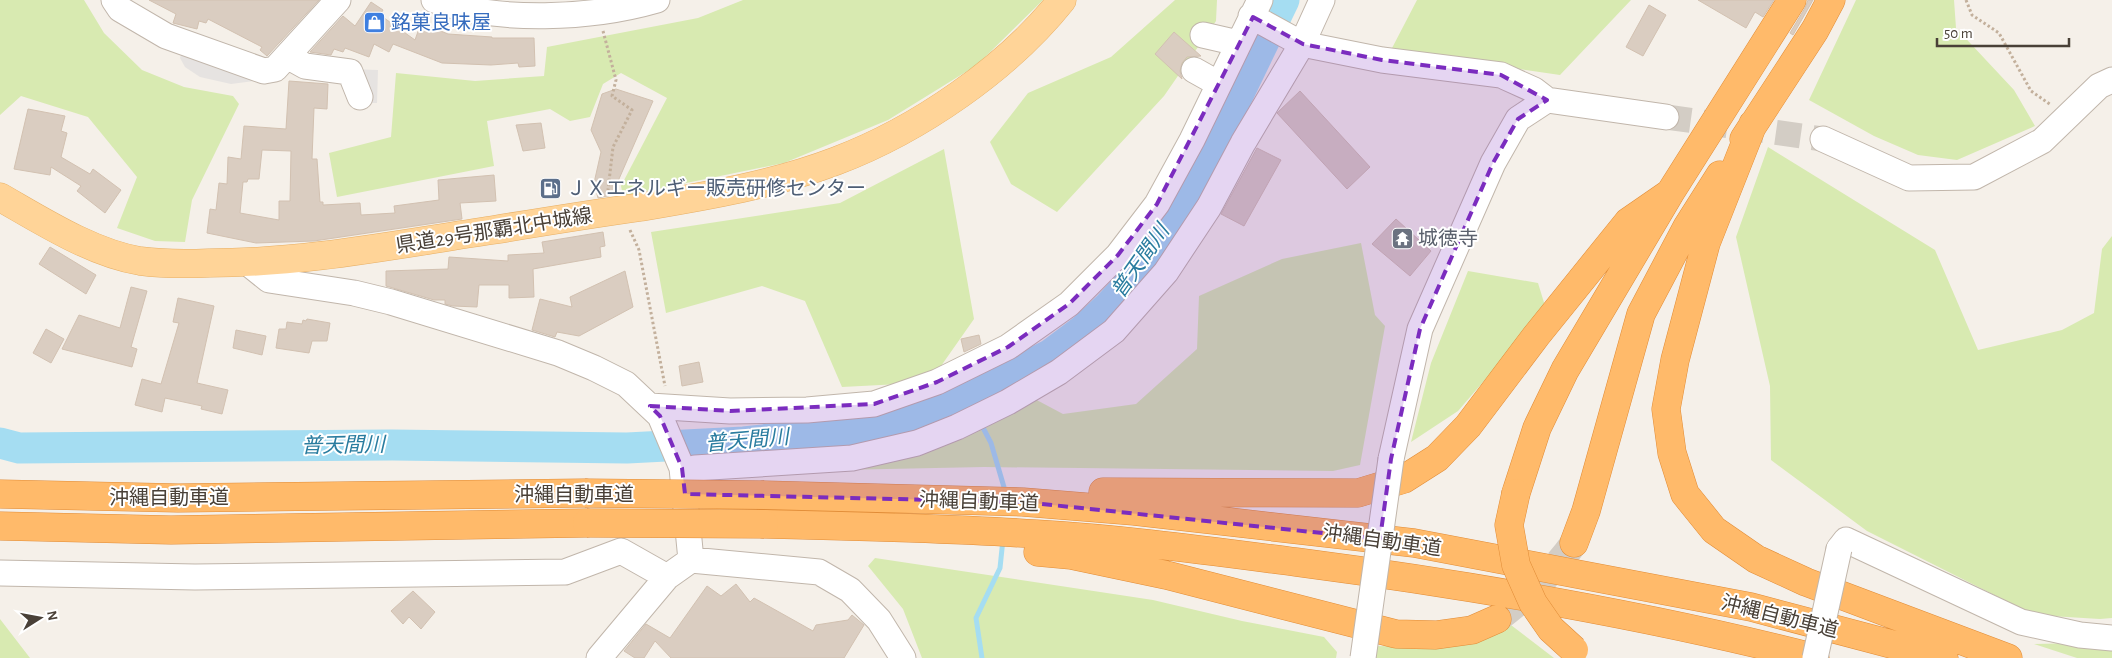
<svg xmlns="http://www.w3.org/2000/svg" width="2112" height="658" viewBox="0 0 2112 658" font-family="'Alegreya Sans','Noto Sans JP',sans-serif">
<rect width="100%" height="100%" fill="#f5f0e9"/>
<path fill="#d8eab1" d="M0,0h84l20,33 38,37 42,17 49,9 6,8 -47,96 -7,42 -30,-1 -38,-13 20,-51 -49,-60 -67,-21 -21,19z
M743,0h300l-66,65 -89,55 -104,43 -161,33 -2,-10 46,-88 -46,-25 -18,11 -13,33 -20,4 -20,-12 -63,12 7,45 -157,31 -8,-44 62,-16 5,-64 79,8 69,-5 3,-29 151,-29z
M1175,0h42l-1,21 -52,75 -107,116 -46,-28 -21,-42 38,-49 83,-36z
M1417,0h214l-71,75 -169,-25z
M1856,0h98l2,28 58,62 21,36 -78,34 -39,-5 -44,-19 -65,-36z
M1768,147l167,103 43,100 84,-20 32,-17 8,-64 10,-13v382l-12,1 -66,-4 -167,-84 -96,-71 -1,-74 -34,-149z
M944,149l30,170 -40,57 -34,8 -58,3 -37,-86 -43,-15 -96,27 -15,-81 189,-29z
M1361,243l14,72 10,11 -25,139 -27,6 -349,-4 -194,4 4,-21 114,-16 108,-45 47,25 73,-10 61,-55 2,-53 83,-37z
M1468,271l70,12 8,26 -88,102 -47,31 20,-79z
M875,558l278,42 89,21 82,16 13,15 -1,6h-414l-19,-49 -35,-43z
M0,619l30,39h-30z
M1507,622l47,36h-181l1,-12 65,1z
M2081,643l31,2v13h-35l-43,-14z"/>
<path fill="#e6e3e1" d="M184,45l75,25 -5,11 -23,3 -31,-7 -15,-10 -5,-9z
M349,69l29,1 -1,33h-20z"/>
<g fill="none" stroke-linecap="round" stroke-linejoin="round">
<path stroke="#a5ddf2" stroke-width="5" d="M969,396l6,14
M980,422l11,21 15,51
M982,658l-6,-40 24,-50 3,-29"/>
<path stroke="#a5ddf2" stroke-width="31" d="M0,443l19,5 373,-3 235,3 117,-6 115,-13 45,-10 65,-23 82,-42 32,-24 25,-23 23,-25 79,-129 74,-153"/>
</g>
<path fill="#dacdc1" stroke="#d2c1b1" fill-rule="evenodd" d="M149,0h170l-52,56 -7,-6 2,-3 -54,-28 -2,4 -7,-2 -2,8 -24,-6 3,-9z
M1698,0h76l-11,17 -8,-5 -9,16z
M1808,0h5l-20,35 -3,-2 15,-25z
M371,2l12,8 -3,5 35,25 6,-17 27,11 44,3v1h42l1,28 -16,1 -1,-4 -27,2 -49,-2 -49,-19 -4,8 -15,-8 -5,13 -24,-9 -2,4 -9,-3 -3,6 -21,-3 33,-36 12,10z
M1649,5l17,10 -23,41 -17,-9z
M1174,32l27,24 -14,1 -5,6 -2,8 2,8 -27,-25z
M289,81l39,3 -1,25 -13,-1 -2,51h5l3,43h3v3l37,-2 1,12 34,-2 -1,-7 45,-6 -1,-20 56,-5 2,26 -36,2 2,16 -148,22 -58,2 -49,-10 3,-24 6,1 3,-27 8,1 1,-27 13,2 3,-33 42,3zM262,150l29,1 -1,50h-11v19l-39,-7 3,-31h4l1,-3h11z
M616,89l37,12 -41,94 -14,3 -4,-15 7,-31 -10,-22 11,-36z
M1300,91l70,76 -23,22 -70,-76z
M28,109l37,7 -4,15 6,2 -6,24 29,17 3,-5 28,21 -16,23 -28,-22 4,-5 -30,-19 -1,8 -36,-6z
M541,123l4,25 -22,3 -7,-26z
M1257,148l24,12 -37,66 -23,-12z
M1396,219l35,32 -21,25 -38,-32z
M603,232l2,14 -5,1 1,10 -68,12 1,28 -25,1v-13h-30l-2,22 -24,-1 -8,-2v-4h-11l-48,-14v-15l62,-2 1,-12 59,4v-6l36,-2 -2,-11z
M50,247l46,28 -10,19 -47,-30z
M625,271l8,36 -54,29 -22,-4 -2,5 -23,-7 8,-31 32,8 -2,-10z
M131,287l16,4 -16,56 6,2 -5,18 -70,-18 17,-34 41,13z
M178,298l36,8 -17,77 31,7 -6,24 -21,-5 1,-3 -37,-8 -3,14 -27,-7 7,-26 19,5 18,-61 -6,-1z
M307,319l23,4 -3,18h-15l-3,12 -33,-5 3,-19h7l1,-7 15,2 1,-4 3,1z
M46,329l18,10 -13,24 -18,-10z
M236,330l30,6 -4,19 -29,-7z
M979,335l2,9 -17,8 -3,-13z
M699,362l4,20 -21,4 -3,-20z
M736,584l14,18 4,-4 59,33 3,-6 32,-5 4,-5 12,10 -20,33h-173l-16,-17 -11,17h-9l-11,-7 22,-27 24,14 37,-52 14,10z
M413,591l22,21 -14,17 -12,-12 -6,7 -12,-13z"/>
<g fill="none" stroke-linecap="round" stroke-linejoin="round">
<path stroke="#d3cdc5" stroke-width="25" stroke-dasharray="25 12" stroke-linecap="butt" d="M1666,117l157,22"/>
<path stroke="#d3cdc5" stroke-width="28" stroke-dasharray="28 14" stroke-linecap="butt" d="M1497,619c30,-23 55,-45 77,-76"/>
<defs>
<path id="minor" d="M114,0l6,9 46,27 98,35 11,-2 63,-69
M434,0c65,23 157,19 223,0
M1251,16l51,28 80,16 119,15 33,15 13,10
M1203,35l35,8
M287,56l18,10 45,6 10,25
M1194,70l25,14
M1823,139l86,39 65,-1 68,-36 57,-55 13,-6
M249,264l20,16 85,13 37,9 167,51 36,15 32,16 34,32 22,52 9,92
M650,406l80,5 77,-1 67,-6 63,-22 71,-35 61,-43 49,-49 39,-51 35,-64 68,-140
M1391,459l29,-130 73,-166 25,-44 29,-19 119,17
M683,473l12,-5 157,-10 65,-15 40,-16 51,-25 51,-30 55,-41 52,-59 43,-65 34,-64 59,-99 20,-44
M1839,549l7,-9 175,82 59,13 32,3
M0,573l195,4 370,-5 56,-21 46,26
M599,658l68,-81 24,-17 128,12 31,18 29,30 24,38"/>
<path id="major" d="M0,197c42,24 92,56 140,64 23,3 46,3 69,2 96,0 189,-19 284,-33 49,-8 98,-16 148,-23 65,-11 132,-22 195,-46 82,-31 171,-92 226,-161"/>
<path id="highway" d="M1753,124l-47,119 -31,117 -9,49 6,44 13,41 29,36 42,29 50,23 202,76
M1744,139l71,-109 16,-30
M1103,492l255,1 46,-14 33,-21 31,-32 68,-90 92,-114 42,-29
M1516,493l21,-65 28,-58 105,-177 122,-193
M0,494l178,4 407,-5
M764,495l259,7 111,9 280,32 337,64 193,51
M764,524c91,2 182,4 272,10 87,5 174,17 260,28 175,23 348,52 519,96
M0,526l171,4 416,-7
M1574,543l12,-32 55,-197 46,-87 33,-52
M1038,552l33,3 95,20 230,59 40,1 36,-5 25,-11"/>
</defs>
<use href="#minor" stroke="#c1b6ab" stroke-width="27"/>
<use href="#major" stroke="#e7af65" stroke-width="29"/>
<use href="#highway" stroke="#e18c37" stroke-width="29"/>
<path stroke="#c3b09c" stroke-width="3" stroke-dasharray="2.5 2.5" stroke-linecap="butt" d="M1966,0l6,15 27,18 32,58 20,14
M603,31l13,49 -4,16 20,14 -19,37 -5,43
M630,230l9,20 26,136"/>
<use href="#minor" stroke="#fff" stroke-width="25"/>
<use href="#major" stroke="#ffd498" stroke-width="28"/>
<use href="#highway" stroke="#ffba6a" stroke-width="28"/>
<defs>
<path id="minor-bridge" d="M1363,658l28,-199
M1815,658l24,-109"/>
<path id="highway-bridge" d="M585,493l179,2
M1516,493l-7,32 7,40 17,38 18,26 23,21
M587,523l177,1"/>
</defs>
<use href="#minor-bridge" stroke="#c1b6ab" stroke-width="27" stroke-linecap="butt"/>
<use href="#highway-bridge" stroke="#e18c37" stroke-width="29" stroke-linecap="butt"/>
<use href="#minor-bridge" stroke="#fff" stroke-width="25"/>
<use href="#highway-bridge" stroke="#ffba6a" stroke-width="28"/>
</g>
<path fill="#7b2cbf" fill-opacity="0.2" stroke="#7b2cbf" stroke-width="4" stroke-dasharray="10 6" stroke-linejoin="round" d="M1253,17l50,27 79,16 119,15 46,25 -29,19 -25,44 -73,166 -29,130 -11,80 -357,-37 -338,-8 -3,-26 -22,-52 -10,-10 80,5 144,-7 63,-22 71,-35 61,-43 49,-49 39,-51z"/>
<defs>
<symbol id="shop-square" viewBox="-11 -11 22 22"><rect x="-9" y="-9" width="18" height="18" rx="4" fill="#3f7fe0" stroke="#fff"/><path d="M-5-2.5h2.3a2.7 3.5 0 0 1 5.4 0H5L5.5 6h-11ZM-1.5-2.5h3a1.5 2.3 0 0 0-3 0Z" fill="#fff"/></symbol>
<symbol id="fuel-square" viewBox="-11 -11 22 22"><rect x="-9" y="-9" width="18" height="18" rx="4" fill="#5c6f8a" stroke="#fff"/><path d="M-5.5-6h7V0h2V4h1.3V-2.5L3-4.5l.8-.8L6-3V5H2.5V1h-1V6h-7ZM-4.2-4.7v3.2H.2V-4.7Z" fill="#fff"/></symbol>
<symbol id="temple-square" viewBox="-11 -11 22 22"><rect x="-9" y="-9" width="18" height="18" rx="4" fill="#6b7280" stroke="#fff"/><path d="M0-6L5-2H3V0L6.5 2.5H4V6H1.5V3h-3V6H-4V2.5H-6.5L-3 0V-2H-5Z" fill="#fff"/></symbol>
</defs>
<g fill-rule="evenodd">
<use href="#shop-square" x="362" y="10" width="25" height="25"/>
<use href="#fuel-square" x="538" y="176" width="25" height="25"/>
<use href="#temple-square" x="1390" y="226" width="25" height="25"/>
</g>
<g text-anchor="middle" stroke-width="4" stroke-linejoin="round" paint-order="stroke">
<g font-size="20" fill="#366cbe" stroke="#fff" text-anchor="start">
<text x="391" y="29">銘菓良味屋</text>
</g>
<g font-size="20" fill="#4e5e75" stroke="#fff" text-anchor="start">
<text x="566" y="195">ＪＸエネルギー販売研修センター</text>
</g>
<g font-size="20" fill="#494037" stroke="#fff">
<text transform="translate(494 230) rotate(-9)" y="7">県道29号那覇北中城線</text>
<text x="574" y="501">沖縄自動車道</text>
<text x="169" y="504">沖縄自動車道</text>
<text transform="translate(979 501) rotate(2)" y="7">沖縄自動車道</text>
<text transform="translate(1382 540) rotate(8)" y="7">沖縄自動車道</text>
<text transform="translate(1780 616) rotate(14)" y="7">沖縄自動車道</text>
</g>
<g font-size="20" fill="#5b616d" stroke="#fff" text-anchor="start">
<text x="1418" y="245">城徳寺</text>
</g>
<g font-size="21" font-style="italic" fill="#297c9f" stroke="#fff">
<text transform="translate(1140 261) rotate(-55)" y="7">普天間川</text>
<text transform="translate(747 440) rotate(-5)" y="7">普天間川</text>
<text transform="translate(343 445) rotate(-1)" y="7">普天間川</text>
</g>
</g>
<g transform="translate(40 618) rotate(79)" stroke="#ffffff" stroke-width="4" paint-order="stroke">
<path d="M0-4L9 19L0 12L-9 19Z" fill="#494037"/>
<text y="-8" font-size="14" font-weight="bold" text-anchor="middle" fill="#494037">N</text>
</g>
<path d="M1937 38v8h132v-8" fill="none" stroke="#494037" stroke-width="2.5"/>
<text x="1944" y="38" font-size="15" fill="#494037" stroke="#ffffff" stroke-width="4" paint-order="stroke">50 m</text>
</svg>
